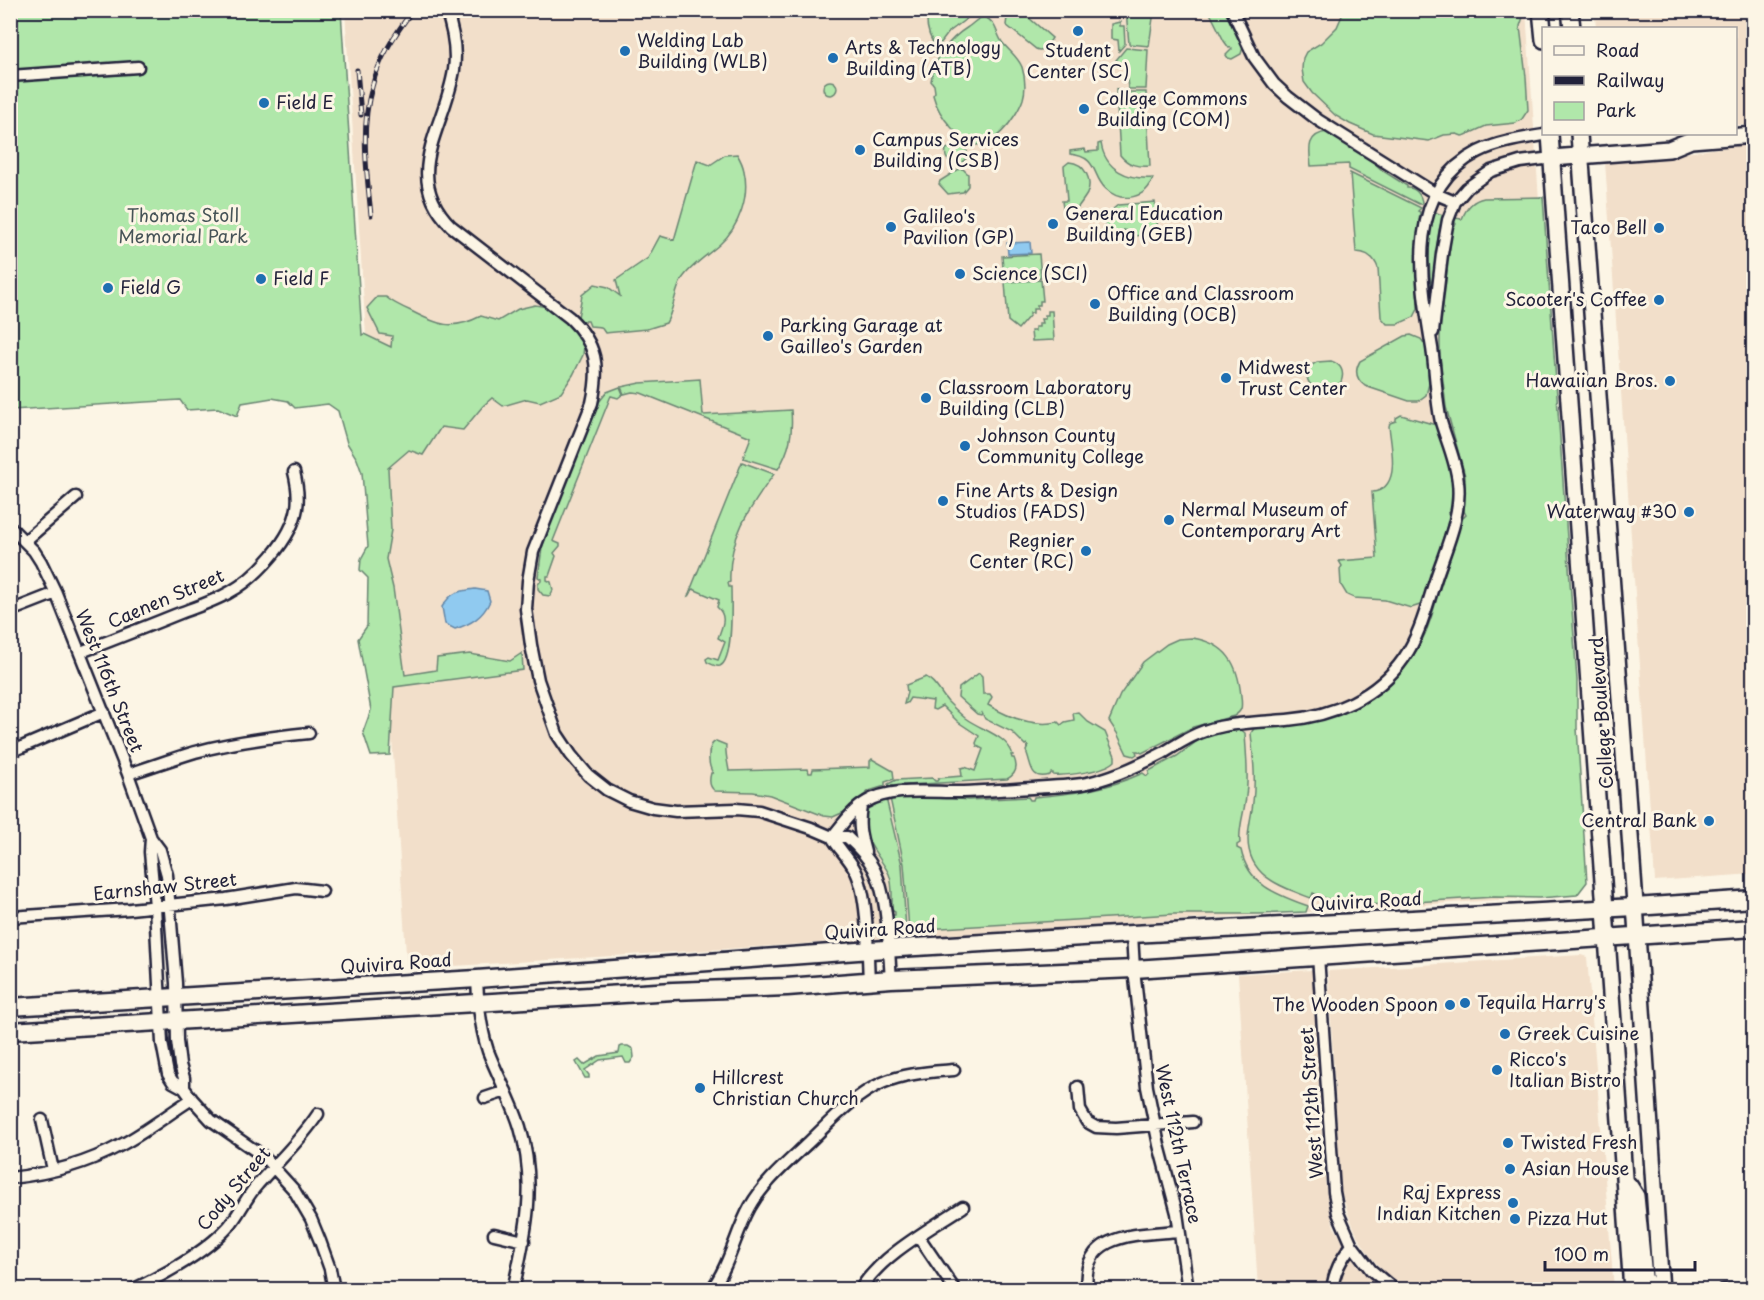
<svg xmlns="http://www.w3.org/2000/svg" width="1764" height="1300" viewBox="0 0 1764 1300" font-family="'Playpen Sans',sans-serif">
<rect width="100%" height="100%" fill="#fcf5e5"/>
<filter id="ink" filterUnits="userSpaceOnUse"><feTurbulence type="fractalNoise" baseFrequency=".0167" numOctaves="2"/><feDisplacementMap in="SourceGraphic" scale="12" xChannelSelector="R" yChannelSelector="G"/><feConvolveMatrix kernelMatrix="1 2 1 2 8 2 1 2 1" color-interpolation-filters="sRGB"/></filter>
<g filter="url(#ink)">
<path fill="#f2dfca" d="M345,11h1181l60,871 -9,13 -1170,74z
M1674,11h79v114h-17v-97h-140l-1,-12z
M1753,143v731l-98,7 -50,-719 7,-3 67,-5z
M1581,955l6,2 27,332 -204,1 -8,-4 -17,-13 -15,-17 -12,-19 -9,-21 -8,-25 -13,-220z
M1312,970l12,202 4,30 6,25 23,38 24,24h-123l-20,-315z"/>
<path fill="#b0e7aa" stroke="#698472" stroke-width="1.5" d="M11,11h330l21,324 2,-1 27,13 1,-11 -12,-2 -13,-26 10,-11h9c7,6 16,10 25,14 27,14 41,20 70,5l17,5 20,-12 17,-4 13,2 26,22 5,5 5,11 -1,10 -10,20 -12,18 -21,9 -13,-3 -24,7 -11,-8 -9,8 -20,24 -22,-3 -18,28 -14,-5 -21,18 3,62 -5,29 7,29 12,87 31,-5 1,-12 33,-4 40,7 12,-8 1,17 -129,17 -4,68 -19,1 -8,-24 8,-22 -13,-71 9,-13 1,-48 -8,-8 1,-11 7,-13 -6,-73 -5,-14 -10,-16 -9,-32 -10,-7 -33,4 -7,-7 -16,-3 -30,5 -5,13 -19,-8 -31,2 -7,-10 -169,10z
M927,11v-1l46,1 -3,5 -21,16 -12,16c-9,-10 -11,-24 -10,-37z
M1019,11h2l31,27c-4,6 -8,15 -16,11l-30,-24 1,-7 7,-3z
M1126,11h28l-5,35 -20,-2z
M1209,11h18l16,36 -2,7 -9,5 -4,-1 -2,-3 6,-6 -2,-2 -1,1 -5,-7z
M1344,11h181l-5,15 6,51 2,33 -6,9 -6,4 -30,3 -20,9 -4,1 -5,-2 -13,1 -15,6 -56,-7 -23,-10 -14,-8 -24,-23 -8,-11 -2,-13 1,-11 3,-6 15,-9 16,-16z
M984,17c12,4 12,16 18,25 7,9 16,15 20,25 3,10 4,22 1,32 -6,18 -32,55 -56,44 -6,-3 -11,-11 -16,-16 -8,-9 -15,-20 -18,-32l2,-3 -1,-7 -3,-4c3,-23 18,-42 37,-54 6,-4 9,-9 16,-10z
M1120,22v4h4l1,18 -6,7 -1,-11 -7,-1v-15z
M1126,48l22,2 -2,39h-18l-2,-22 -10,-7z
M823 88a7 7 0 1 1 14 0a7 7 0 1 1-14 0Z
M1116,89l11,6v-3h19l4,74c-13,1 -22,-1 -30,-11z
M1328,132l12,7 1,3 1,-2 19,11 22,20 24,15v2c8,-1 15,7 15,16h-3l-70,-35v-5l-38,2c-2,-16 -5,-32 17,-34z
M1101,143c4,27 27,37 52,35 -6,20 -31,26 -47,11 -15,-14 -7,-32 -36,-35v-3l15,-2 1,3 12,-1v-7z
M955,146l8,1 4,4v6l-5,6h-3l-2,-3 -8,1c-4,-3 -4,-7 -3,-12z
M737,154c3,5 6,11 7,17 6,25 -5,56 -24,73 -12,11 -29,21 -38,35 -8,13 -8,31 -16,44l-19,6 -42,4 -4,-6 -11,-1 -2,-5h-6l-4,-4 4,-22 13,-11 13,3 12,9 -4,-16 32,-22 12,-22 14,4 23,-80 13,5 15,-10z
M1069,162c16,1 24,18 18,32 -3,5 -6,9 -9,13h-2v5h-8l-5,-4 -1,-7h5l-3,-35z
M959,169h4l5,5v12l-5,6 -15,2 -9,-10 1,-3z
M1350,173l71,35 -3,3 2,1 -4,38 2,59 -4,8 -16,7h-11l-6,-7 -3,-49c-4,-11 -11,-16 -22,-16z
M1543,197l34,483v48l10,154 -10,13 -38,3 -45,-1 -142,9 -13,-2 -26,-11 -2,5c-29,-11 -63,-21 -63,-59 0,-12 4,-25 5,-37 3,-23 0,-46 -2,-69l4,-6 26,-2 2,3h3v-3l4,-1c58,-4 108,-34 133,-86 7,-14 11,-29 15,-44 8,-25 17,-50 24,-75l4,-4 -2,-4 1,-35 -19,-69 -6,-51v-24l11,-95 1,-8 4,-5 -2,-3 1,-3 7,1c4,-11 11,-19 22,-21z
M1155,202l3,28 -5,8 -11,-3 -13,2v-5l-5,-2 -4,4 1,4 -11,1 -1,-12h-4l-1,-10 5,-1 3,-6 6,-5z
M1434,212l9,3 -4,15 -8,61 -3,-48z
M1039,254l2,23 -37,3 -2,-24z
M1041,280l2,21h-3v4h-3v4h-4v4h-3v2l-12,14 -10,-8 -3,-39z
M1048,311h4l2,29 -22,1 -1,-10h4v-4h4v-4h3l-1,-4h4v-4h3z
M1411,335l10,4 5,7 3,38 -3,11 -8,6h-9l-44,-15c-9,-7 -11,-15 -5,-25l45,-25z
M1331,361c10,3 14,11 10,21 -14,13 -43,7 -31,-16l7,-4z
M700,379l3,36 88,-5c2,23 -1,40 -13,59l-35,-11 8,-21 -110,-44 -9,-1 -8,2 -3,-7 19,-4z
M620,387l3,7 -5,4 -7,-2 -1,2 -57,143 7,3v2l-6,7 2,3 -7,20h-2v4l4,2 2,8 -3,6 -7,-1 -5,-6v-5l3,-3v-2l-3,-2 4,-29 9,-28 48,-118 8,-10z
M1401,415l35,10c11,16 26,75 12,88l2,3 -27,86 -3,3 -9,3 -26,-8 -31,-2 -7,-3 -6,-10 -1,-16 2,-3 -3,-5 38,-3 -5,-66c30,-3 19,-45 17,-66l1,-3 6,-2v-3z
M742,462l32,12c-25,35 -46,64 -44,108l-2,1 1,4h2c0,13 3,74 -11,79 -5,1 -9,-2 -13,-4l-1,-3 3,-2 9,3 7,-18 -7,-4c4,-12 10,-21 -1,-31l2,-7 -26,-11 -3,6 -2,1z
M1192,638c35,5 46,26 49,58 1,10 2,15 -7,20l-41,11 -51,26 -4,-2h-2l1,3 -3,2 -7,-2 -10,-21 -8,-12 11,-26 23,-33 24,-18 11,-5z
M979,673l3,3 1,18h7l2,3 -4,8c20,12 46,22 70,17l3,3 4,-3 9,-2 -1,-7 5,-1 10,10 17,10 10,24v5c-10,10 -47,15 -62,14v-2h-2l-1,2c-21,6 -18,-11 -24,-24l2,-4 -1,-3 -2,1 -13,-13 -27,-13 -3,-6 -1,2 -4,-1 -19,-17 1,-9z
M926,677c10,5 14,16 22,25 5,5 11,11 17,16 16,12 42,17 48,37h-2l1,3h2c4,9 3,16 -7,21l-118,7 -1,-2 8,-4 36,-2 3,3h2l2,-3 23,-2 -1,-8 4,-1 10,4 8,-22 -6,-3 -1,-3 3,-7 -21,-14 -16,-16 -7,4 -3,-1 1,-8 -23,-3 -3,5 -3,1 3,-12 -1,-7z
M1239,728l6,5c1,21 4,42 1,63 -1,15 -8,31 -6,47l-3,2v3l4,2c7,35 37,45 67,56l-2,6 -46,2h-86l-265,16 -5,-66 -14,-66 40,-2 38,4 60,-3 2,3h3l1,-3c39,-3 74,-8 109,-24l4,3 2,-2v-3l28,-15 27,-20z
M716,741l10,4c-1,9 2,18 3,26l79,-2 1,4h3l1,-4 57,-2v-6l2,-2 21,12 1,8 -9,3v4l-16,5 -25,21 -11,5 -9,-1 -54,-21 -17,-3 -38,-1c-6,-4 -6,-11 -4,-18h2c-5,-7 -7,-27 3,-32z
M886,798l16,67 4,65 -11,1c-2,-5 -3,-10 -2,-16h2v-3l-2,-1 -1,-4c0,-11 1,-24 -3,-33 -7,-16 -42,-51 -20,-68 4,-3 12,-5 17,-8z
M622,1046h6l5,3 1,8 -4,6h-4l-3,-6 -23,3 -15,10 4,5v3h-4l-9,-16 3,-2 5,5 15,-9 20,-3 1,-6z"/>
<path fill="#90caf0" stroke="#6487a8" stroke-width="1.5" d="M1030,242l1,11 -23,1 -1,-11z
M475,589l12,2 3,10c-7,16 -19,23 -35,28l-10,-5 -3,-17c9,-15 16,-16 33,-18z"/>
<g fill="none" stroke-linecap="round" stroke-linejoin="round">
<defs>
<path id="street" d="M446,10c7,20 11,39 8,60 -9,58 -54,105 -3,156l119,92c27,26 30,49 22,85l-59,149 -5,29 -2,28 5,36 7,35 19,54 14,21 17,20 19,15 22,11 24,7 23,3 60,-2 23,2 52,17 21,9h15c10,9 20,19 27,32 15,30 14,76 17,110
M1232,10l22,47 20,27 14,13 30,23 118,74 19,8
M10,76l128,-9
M1433,332l9,-78 6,-34 7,-18 12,-14 24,-17 29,-9 32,-4
M10,527l24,24 7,11 15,31 72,181 23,64 9,12 7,25 9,108 1,58 3,24 4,13v10
M25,541l51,-44
M10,611l46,-18
M81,652c31,-12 62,-24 94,-37 18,-7 38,-13 55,-23 27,-15 62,-53 67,-84 2,-13 0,-24 -3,-36
M10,752l94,-40
M128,774c22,-7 44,-15 67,-22 37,-10 75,-15 114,-19
M861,806c-3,19 -1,28 4,46
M832,837c10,-12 20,-27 34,-35 26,-16 69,-9 98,-10 23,-1 46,-3 69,-4 16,-1 33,-2 49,-4 28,-5 56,-18 81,-31 18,-11 35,-22 56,-26 22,-5 45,-5 68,-7 46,-4 90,-23 117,-62 16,-23 23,-53 32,-80 10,-30 26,-64 22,-96 -2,-21 -11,-40 -17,-60 -6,-27 -5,-53 -10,-80 -11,-65 -25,-153 47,-190 22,-11 48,-14 72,-18
M832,837c6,11 16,20 22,31 15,26 13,82 15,112
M151,838l-1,14 5,54 7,137 6,31 5,8 11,6 8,11 19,21 52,36 31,34 17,29 9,22 10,28 4,21
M10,917l120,-8 96,-10 70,-11 26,3
M1132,934l2,35 13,118 12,58 18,68 11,77
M1318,956l16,236 4,21 14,32c-11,14 -18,27 -20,45
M477,979c1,25 3,48 11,72 10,26 24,50 32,76 17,57 6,106 -7,163
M1078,1087l2,23 7,12 9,5 20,1 77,-6
M485,1098l21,-7
M42,1120l11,50
M10,1178c38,-4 78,-15 111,-33 25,-13 47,-31 71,-46
M494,1234l30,7
M919,1237l36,53
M1352,1245l19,25 24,20
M132,1290c32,-15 74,-38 97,-64 11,-13 17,-29 29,-42 20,-23 43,-44 60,-70
M711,1290c19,-25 24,-56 39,-83 14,-25 37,-44 58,-64 23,-22 45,-47 74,-60 23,-10 48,-11 72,-13
M860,1290c21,-35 70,-61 103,-83
M1087,1290c-7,-59 51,-55 91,-59
M1723,1290l31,-1"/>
<path id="secondary" d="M1541,10l3,30
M1570,10l2,18
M1550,134l82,1156
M1579,134l55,756 27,400
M1552,158l117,-9 22,-9 63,-5
M1629,1185l7,11 8,81 6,13"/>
<path id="primary" d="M10,1007l467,-28 422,-31 233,-14 503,-27 119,-8
M10,1031l663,-40 114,-4 104,-8 243,-10 620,-41"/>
</defs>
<use href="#street" stroke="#22223b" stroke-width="15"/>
<use href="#secondary" stroke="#22223b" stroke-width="20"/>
<use href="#primary" stroke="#22223b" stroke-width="21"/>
<use href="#street" stroke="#fcf5e5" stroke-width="10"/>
<use href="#secondary" stroke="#fcf5e5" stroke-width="15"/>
<use href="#primary" stroke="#fcf5e5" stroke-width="16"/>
<defs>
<path id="rail" d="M357,70l4,45
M371,215c-4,-41 -11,-87 1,-128 7,-29 23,-53 41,-77"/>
</defs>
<use href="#rail" stroke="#22223b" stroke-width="5"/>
<use href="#rail" stroke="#fcf5e5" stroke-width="3" stroke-dasharray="9" stroke-linecap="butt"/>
</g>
</g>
<g fill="#1f6fb2" stroke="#fcf5e5" stroke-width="2">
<circle cx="1078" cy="31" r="6"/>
<circle cx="625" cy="51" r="6"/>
<circle cx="833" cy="58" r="6"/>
<circle cx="264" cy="103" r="6"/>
<circle cx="1084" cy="109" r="6"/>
<circle cx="860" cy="150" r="6"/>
<circle cx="1053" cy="224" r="6"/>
<circle cx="891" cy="227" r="6"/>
<circle cx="1659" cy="228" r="6"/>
<circle cx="960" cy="274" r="6"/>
<circle cx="261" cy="279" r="6"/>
<circle cx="108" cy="288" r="6"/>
<circle cx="1659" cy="300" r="6"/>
<circle cx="1095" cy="304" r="6"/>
<circle cx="768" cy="336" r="6"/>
<circle cx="1226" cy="378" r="6"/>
<circle cx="1670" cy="381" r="6"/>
<circle cx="926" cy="398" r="6"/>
<circle cx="965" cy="446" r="6"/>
<circle cx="943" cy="501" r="6"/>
<circle cx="1689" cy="512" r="6"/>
<circle cx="1169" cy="520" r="6"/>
<circle cx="1086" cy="551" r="6"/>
<circle cx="1709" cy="821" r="6"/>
<circle cx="1465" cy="1003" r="6"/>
<circle cx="1450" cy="1005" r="6"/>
<circle cx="1505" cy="1034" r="6"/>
<circle cx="1497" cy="1070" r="6"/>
<circle cx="700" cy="1088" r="6"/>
<circle cx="1508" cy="1143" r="6"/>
<circle cx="1510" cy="1169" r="6"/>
<circle cx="1513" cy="1203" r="6"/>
<circle cx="1515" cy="1219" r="6"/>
</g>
<g text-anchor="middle" stroke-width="6" stroke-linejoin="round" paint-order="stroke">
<g font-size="18" fill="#22223b" stroke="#fcf5e5" text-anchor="start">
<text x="637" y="47">Welding Lab<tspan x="637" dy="21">Building (WLB)</tspan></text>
<text x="845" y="54">Arts &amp; Technology<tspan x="845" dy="21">Building (ATB)</tspan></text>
<text x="1078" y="57" text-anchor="middle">Student<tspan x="1078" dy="21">Center (SC)</tspan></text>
<text x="1096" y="105">College Commons<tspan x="1096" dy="21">Building (COM)</tspan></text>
<text x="276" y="109">Field E</text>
<text x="872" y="146">Campus Services<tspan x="872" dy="21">Building (CSB)</tspan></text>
<text x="1065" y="220">General Education<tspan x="1065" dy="21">Building (GEB)</tspan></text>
<text x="903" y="223">Galileo's<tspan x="903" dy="21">Pavilion (GP)</tspan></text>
<text x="1647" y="234" text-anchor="end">Taco Bell</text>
<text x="972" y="280">Science (SCI)</text>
<text x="273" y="285">Field F</text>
<text x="120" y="294">Field G</text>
<text x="1107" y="300">Office and Classroom<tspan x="1107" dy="21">Building (OCB)</tspan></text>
<text x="1647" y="306" text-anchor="end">Scooter's Coffee</text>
<text x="780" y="332">Parking Garage at<tspan x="780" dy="21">Gailleo's Garden</tspan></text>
<text x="1238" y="374">Midwest<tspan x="1238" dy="21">Trust Center</tspan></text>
<text x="1658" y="387" text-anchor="end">Hawaiian Bros.</text>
<text x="938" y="394">Classroom Laboratory<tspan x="938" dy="21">Building (CLB)</tspan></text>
<text x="977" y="442">Johnson County<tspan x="977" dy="21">Community College</tspan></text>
<text x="955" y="497">Fine Arts &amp; Design<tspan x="955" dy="21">Studios (FADS)</tspan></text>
<text x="1181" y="516">Nermal Museum of<tspan x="1181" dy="21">Contemporary Art</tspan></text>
<text x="1677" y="518" text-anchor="end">Waterway #30</text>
<text x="1074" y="547" text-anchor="end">Regnier<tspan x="1074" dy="21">Center (RC)</tspan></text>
<text x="1697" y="827" text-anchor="end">Central Bank</text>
<text x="1477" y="1009">Tequila Harry's</text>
<text x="1438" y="1011" text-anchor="end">The Wooden Spoon</text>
<text x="1517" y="1040">Greek Cuisine</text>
<text x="1509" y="1066">Ricco's<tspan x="1509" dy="21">Italian Bistro</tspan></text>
<text x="712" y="1084">Hillcrest<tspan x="712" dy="21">Christian Church</tspan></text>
<text x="1520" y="1149">Twisted Fresh</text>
<text x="1522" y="1175">Asian House</text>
<text x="1501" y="1199" text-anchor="end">Raj Express<tspan x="1501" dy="21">Indian Kitchen</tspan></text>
<text x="1527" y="1225">Pizza Hut</text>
</g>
<g font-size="18" fill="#465357" stroke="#fcf5e5">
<text x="183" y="222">Thomas Stoll<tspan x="183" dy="21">Memorial Park</tspan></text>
</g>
<g font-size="18" fill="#22223b" stroke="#fcf5e5">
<text transform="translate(166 599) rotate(-23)" y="6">Caenen Street</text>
<text transform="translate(109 681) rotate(68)" y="6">West 116th Street</text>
<text transform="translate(1602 713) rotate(-94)" y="6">College Boulevard</text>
<text transform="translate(165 887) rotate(-6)" y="6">Earnshaw Street</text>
<text transform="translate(1366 902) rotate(-3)" y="6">Quivira Road</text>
<text transform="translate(880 930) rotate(-4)" y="6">Quivira Road</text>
<text transform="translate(396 964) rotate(-4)" y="6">Quivira Road</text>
<text transform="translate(1312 1103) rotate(-94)" y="6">West 112th Street</text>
<text transform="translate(1178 1144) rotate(78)" y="6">West 112th Terrace</text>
<text transform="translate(234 1189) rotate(-50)" y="6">Cody Street</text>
</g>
</g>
<rect width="1764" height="1300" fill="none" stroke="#fcf5e5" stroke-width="36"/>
<rect x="18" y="18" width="1728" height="1264" fill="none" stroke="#22223b" stroke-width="2" filter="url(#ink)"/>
<rect x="1542" y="27" width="195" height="108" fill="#fcf5e5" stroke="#a5a1a1" stroke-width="1.5"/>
<rect x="1554" y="46" width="30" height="9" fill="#fcf5e5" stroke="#a5a1a1" stroke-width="1.5"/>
<text x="1596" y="57" font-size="18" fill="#22223b">Road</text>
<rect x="1554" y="76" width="30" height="9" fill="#22223b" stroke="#a5a1a1" stroke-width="1.5"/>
<text x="1596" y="87" font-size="18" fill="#22223b">Railway</text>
<rect x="1554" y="102" width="30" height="18" fill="#b0e7aa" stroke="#a5a1a1" stroke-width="1.5"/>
<text x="1596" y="117" font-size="18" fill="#22223b">Park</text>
<path d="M1545 1261v9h150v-9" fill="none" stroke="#22223b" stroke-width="3"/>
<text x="1554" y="1261" font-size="18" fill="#22223b" stroke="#fcf5e5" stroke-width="4.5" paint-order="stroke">100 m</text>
</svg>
